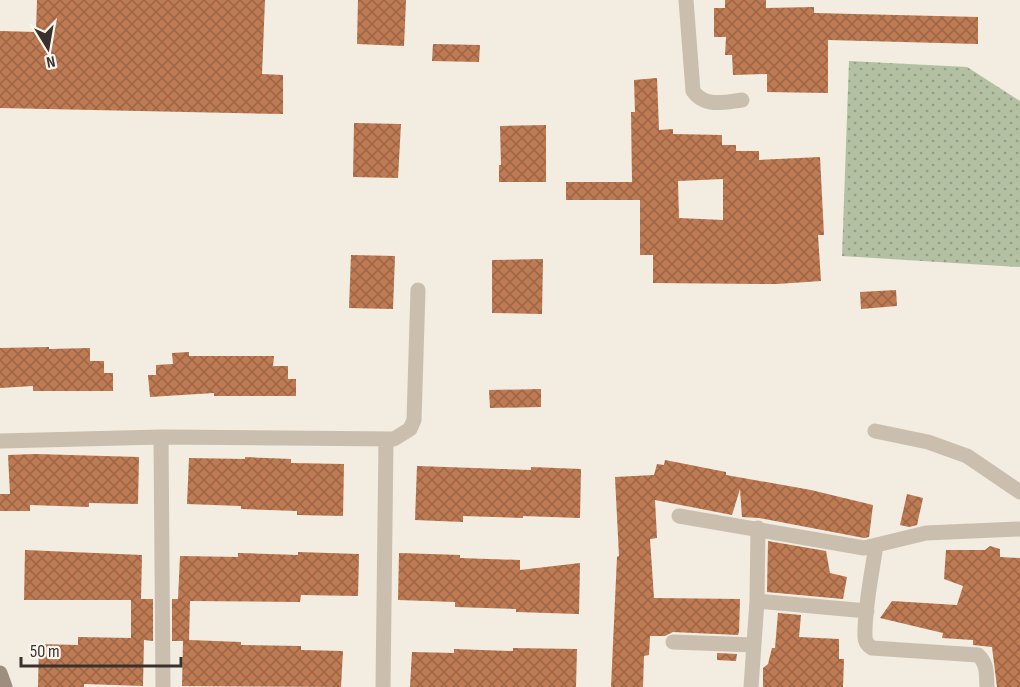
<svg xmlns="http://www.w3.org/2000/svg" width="1020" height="687" viewBox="0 0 1020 687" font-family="'Sofia Sans Condensed',sans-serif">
<defs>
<pattern id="grass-dots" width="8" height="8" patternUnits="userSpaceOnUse" patternTransform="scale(1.5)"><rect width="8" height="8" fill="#b3c1a2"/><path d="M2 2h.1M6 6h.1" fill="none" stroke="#939d84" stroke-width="1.8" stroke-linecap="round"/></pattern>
<pattern id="building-cross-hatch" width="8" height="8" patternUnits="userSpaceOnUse" patternTransform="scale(1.5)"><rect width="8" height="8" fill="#be7a53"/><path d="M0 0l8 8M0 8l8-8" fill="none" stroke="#9b6545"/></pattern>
</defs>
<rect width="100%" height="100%" fill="#f2ece1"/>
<path fill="url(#grass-dots)" d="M849,61l118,6 53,34v166l-178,-11z"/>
<path fill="url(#building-cross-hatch)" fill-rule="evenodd" d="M37,0h228l-3,74 21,1v39l-283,-6v-77l36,1z
M358,0h48l-2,46 -47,-2z
M725,0h41v8l48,-1v6l164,4v27l-150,-4v53l-61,-1v-18l-34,1 -1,-20h-7l1,-18h-12v-29h11z
M433,44l47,1 -1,17 -47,-1z
M657,78l2,52 14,-1v5l49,1v10h14v6h23v9l61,-3 4,78h-6l3,46 -44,3 -124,-1v-28h-13v-55h-74v-18h66l-1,-70h4l-1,-32zM723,179v41l-44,-2 -1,-37z
M354,123l47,1 -3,54 -45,-1z
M546,125v57h-47v-17h2l-1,-39z
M351,255l44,1 -2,53 -44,-1z
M543,259l-1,55 -50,-1v-53z
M896,290l1,16 -36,3 -1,-17z
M49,347v2l41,-1v13h14v12h9v18h-80v-5l-33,2v-40z
M189,352v4h85l-1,10h15v13h8v17h-82v-3l-64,4 -2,-22h8v-10l17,-1 -1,-11z
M541,389v18l-51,1 -1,-18z
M35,454l104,3 -1,47 -49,-1v4l-59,-2v6h-30v-17h10l-2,-39z
M245,457l46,2v4l53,1 -1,52 -46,-1v-4l-56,-2v-3l-54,-2 2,-46 56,1z
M665,460l61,12v3l85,15 62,15 -4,32 -5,1 -105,-20 -17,-1 -2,-28 -8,26 -77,-15 2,38 -7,1 4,59 86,1 -1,33 -1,3 -65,-3 -8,4h-15l-1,19 -5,1 -1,31h-32l6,-130 2,-1 -4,-79 39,-2 3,-11 7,1z
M417,466l114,4v-3l50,2 -1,49 -57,-2v2l-60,-2v6l-48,-2z
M907,494l16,4 -6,27 -8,2 -9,-2z
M768,541l58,10 4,22 17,4 -4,22 -76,-7z
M990,546l10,3v8l20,1v129h-23l-5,-40 -19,-2v-5l-31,-2 1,-5 -63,-15 12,-17 65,4 6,-19 -19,-7 2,-29h39z
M25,550l117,5 -1,44h12v42l-9,-1 -1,46 -59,-2v3h-46l1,-43 39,1v-8l53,1v-38h-107z
M298,552l61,2 -1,42 -57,-1 -1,7 -110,-1 -1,39 52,2v3l60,1v4l42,1 -2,36 -159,-1 1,-45h-11v-42h6l2,-43 58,1v-4l60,2z
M399,553l61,2v3l60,2v10l60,-7 -1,51 -63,-2v-3l-61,-2v-5l-57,-2z
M778,613l23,2 -2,22 40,2v20h5l-1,28h-80v-19l5,-4 4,-16h3z
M513,648l64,1 -1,38h-166l2,-35 42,1v-4l59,2z
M717,653l20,1 -1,7 -19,-1z"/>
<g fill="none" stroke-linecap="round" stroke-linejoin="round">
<path stroke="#cabeae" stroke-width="15" d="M686,0l7,91c12,17 31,11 49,9
M875,431l53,11 39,14 53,36
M161,437l2,250
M0,441l161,-4 233,2 16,-10 4,-9 4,-130
M679,516l185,32 62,-15 94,-4
M876,545c-4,28 -12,65 -11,92 0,5 2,8 7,11l106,7c10,9 8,19 9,32
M757,601l110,10
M673,642l81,3
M383,687l3,-247
M751,687l6,-86 1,-73"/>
<path stroke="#9e8e7f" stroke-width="15" d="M0,673l5,14"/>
</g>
<g transform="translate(48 48) rotate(169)" stroke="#faf6ee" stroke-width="4.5" paint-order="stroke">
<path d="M0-4.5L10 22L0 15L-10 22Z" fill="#39312c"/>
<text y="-9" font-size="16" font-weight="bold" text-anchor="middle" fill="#39312c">N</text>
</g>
<path d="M21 657v9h160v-9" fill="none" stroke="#39312c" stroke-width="3"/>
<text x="30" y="657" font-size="18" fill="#39312c" stroke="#faf6ee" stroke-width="4.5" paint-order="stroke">50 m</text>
</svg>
